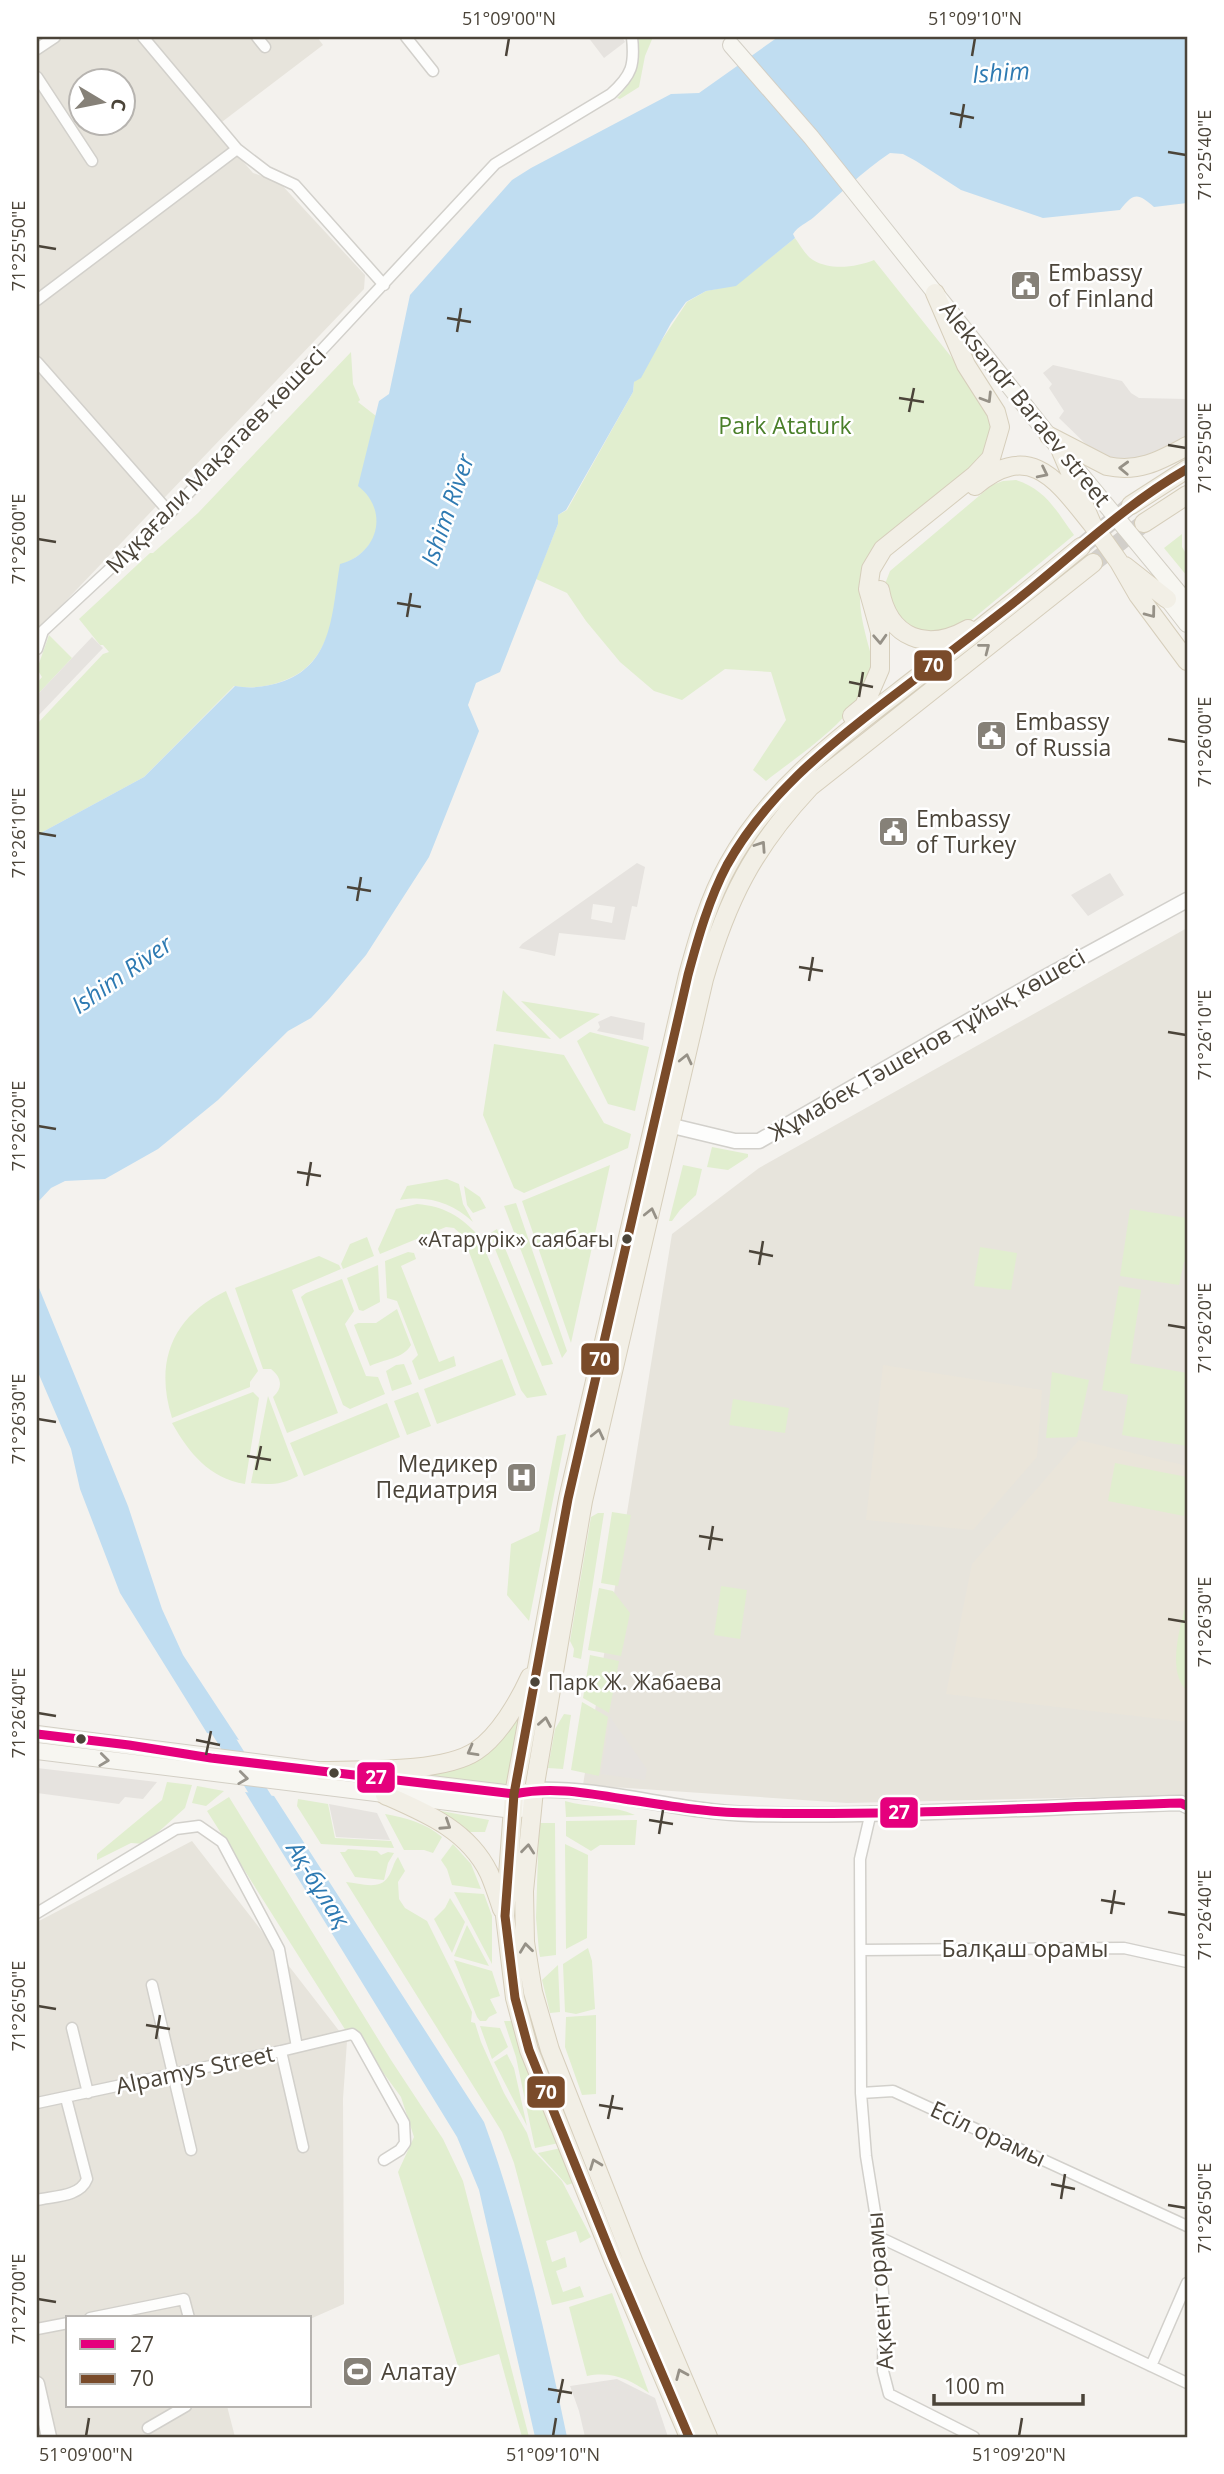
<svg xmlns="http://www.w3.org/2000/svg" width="1224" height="2474" viewBox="0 0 1224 2474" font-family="'Open Sans',sans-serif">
<rect width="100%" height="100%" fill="#f4f2ee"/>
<path fill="#e7e4dc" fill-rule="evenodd" d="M37,37h280l6,8 -109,83 39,45 26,9 86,93 -1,14 -327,342zM80,80h42v42h-42z
M1187,928v867l-340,8 -264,-18 89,-551 87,-66z
M192,1841l155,200 -4,58 1,205 -34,15 -242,-1v88h159l8,31h-198v-515z"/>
<path fill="#eae5da" d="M883,1365l159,25 -5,67 -64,73 -107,-10z
M1079,1440l108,26v256l-241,-28 26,-130z"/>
<path fill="#e1eecf" d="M639,37h14l-8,19 -6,31 -19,12 -3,-1c17,-16 21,-38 22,-61z
M795,238c5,7 11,18 18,22 18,11 44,7 61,0l110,138 10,21 -6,37c-18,15 -37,29 -55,44 -23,18 -58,36 -68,66 -11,31 -2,59 6,89 11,48 -73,100 -105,126l-13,-11 33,-50 -15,-48 -46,-3 -43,31 -28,-9 -34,-29 -34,-41 -19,-28 -31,-14 22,-55v-9l9,-5 66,-118 1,-10 53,-80 19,-11 30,-6z
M351,352l2,32 7,16 -2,2 18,14 -17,70c31,26 21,62 -14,77 -11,45 -12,101 -62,118 -16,6 -32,8 -49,5l-90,91 -107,58v-111l66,-70 6,-2 -6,-7h-3l-21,-26 71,-66h3l45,-40z
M1016,480c30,10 39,29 58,55l-117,97 -56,2 -16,-50 5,-13 102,-86 11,-4z
M1182,534v13l5,8v21l-23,-28z
M49,635l23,23 -35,37v-12l5,-6 -5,-8z
M503,990l48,49 -55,-8z
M521,1001l79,13 -40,25z
M590,1032l59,15 -14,64 -27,-7 -31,-63z
M494,1044l70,11 40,68 27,11 -3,14 -104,45 -10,-5 -31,-73z
M712,1147l36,7v3l-20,13 -21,-3z
M610,1165l-39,178 -49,-142z
M683,1165l19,4 -6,26 -16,15 -8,11h-3z
M447,1179l12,5 4,20 10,18c-21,-19 -44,-27 -73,-22l7,-14z
M464,1186l16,11 6,11 -13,5 -6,-8z
M516,1203l51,148 -5,7 -58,-152z
M417,1204c27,2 43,12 62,32l68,159 -20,3 -6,-8 -58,-154 -9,-8 -8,-1 -66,27 -2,-5 18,-40z
M1130,1209l57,9v44h-3l-5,23 -59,-9z
M497,1229l56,135 -11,2 -53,-132z
M367,1237l7,19 -31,13 -2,-5 9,-20z
M980,1247l37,6 -6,37 -37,-4z
M408,1252l6,1 2,6 -15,7 38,96 15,-6 2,10 -37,14 -7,-19 6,-6 -21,-54 -10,-3 -2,-37z
M319,1256l20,9 2,4 -49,21 46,123 -51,20 -14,-36c11,-10 8,-20 -2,-28h-8l-28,-81z
M378,1265l2,37 -17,9 -4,-1 -12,-32z
M342,1279l12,32 -9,13 21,52 12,1 7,17 -35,15 -7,-4 -42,-108 5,-4z
M1119,1286l22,4 -11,73 57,10 -3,13 3,1v59l-65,-11 6,-40 -26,-5z
M226,1291l32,80 -8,11v5l-78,31c-18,-57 1,-102 54,-127z
M397,1309l14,36c-8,14 -27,14 -41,21l-16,-41 4,-2h18z
M502,1359l14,36 -79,29 -13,-35z
M404,1364l8,20 -20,7 -6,-20 10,-6z
M1052,1372l37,8 -12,57 -31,1z
M253,1392l6,6 -14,86c-36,-6 -56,-31 -73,-61z
M418,1392l13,34 -24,9 -13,-34z
M268,1396l30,80c-16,9 -29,9 -47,7z
M733,1399l56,9 -4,25 -56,-8z
M387,1403l13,34 -96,39 -14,-33z
M566,1434l-37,187 -22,-26 4,-51 28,-13 18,-95z
M1115,1463l72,14v23l-3,16 -76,-15z
M612,1512l19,3 -13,71 -17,-3z
M598,1513h6l-23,146 -8,-2 1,-8 -4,-8 21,-124z
M721,1586l26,4 -7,49 -26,-4z
M599,1588l14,3 17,22 -9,43 -33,-6z
M1187,1597v94c-22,-22 -5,-67 0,-94z
M590,1655l29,6 -10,52 -26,-15z
M582,1702l26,15 -9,59 -28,-6z
M524,1705l-15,82 -87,-11 71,-30 18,-19z
M564,1714l7,1 -8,54 -15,-1 7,-39z
M167,1782l25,3 -7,23 -40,36 -14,-1 -34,17v-6l65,-54z
M197,1786l27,5 -18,15 -14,-3z
M229,1797l162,263 52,79 20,42 66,256h-7l-23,-83 -41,12 -60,-194 16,-35 -13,-40 -49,-67 -6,1 -139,-220z
M298,1799l30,5 7,34 56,3 3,7 -73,-4 -24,-38z
M565,1801c24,7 48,4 70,14l-69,2z
M436,1810l53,10 -4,12h-19z
M385,1814c21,4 41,9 57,23l-9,16 -9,-3h-20z
M637,1820l-2,25h-35l-9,6 -25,-15v-15z
M539,1823h16l1,132 -16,2 -1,-5 -3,-34z
M453,1844l18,20 10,25 -29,-4 -5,-16 -6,-9z
M565,1844l23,11 -1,83 -21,11z
M348,1849l29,2 4,4 7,-3 6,1 -6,10 -4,17 -29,-3 -15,-25h5z
M398,1857l7,14 -7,11 1,17 6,9 22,13 45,91 -1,10 4,1 6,19 23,51 23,40 5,16 30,32 29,56 -11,6 -4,-12 -30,10 6,21 13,-5 2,10 -11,4 7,21 17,-6 4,11 -32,8 -38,-142 -12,-31 -156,-250c14,1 33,9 42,-5 5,-7 5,-14 10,-20z
M454,1892l30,2 8,22v48z
M450,1898l15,24 -13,31 -18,-34 11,-11z
M467,1925l22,41 -35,-10z
M588,1948l4,13 3,48 -19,5 -11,-2 -2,-48z
M454,1960l38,11 8,25 -10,3 7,14 -8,4 -3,4h-6l-3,-4z
M558,1965l2,47 -10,1 -8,-33z
M596,2015v79l-14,1 -17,-48 1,-30z
M504,2021h7l5,4 43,118 -24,5 -19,-91z
M480,2026l20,2 8,19 -16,12z
M507,2054l7,14 13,58 -33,-64z
M561,2148l16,34 -10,3 -29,-32z
M612,2293l37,100c-19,-14 -38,-22 -62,-17l-18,-69z"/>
<path fill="#e6e3df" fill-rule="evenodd" d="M588,37h34l3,5 -21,16z
M1053,365l69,16 9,12 8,5 48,1v43l-53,17 -14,1 -26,-8 -35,-34 5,-7 -15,-23 3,-4 -9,-11z
M92,637l11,11 -66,69v-22z
M637,863l8,4 -8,40 -5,-1 -7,34 -66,-7 -4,23 -36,-8 3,-4zM593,904l22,3 -3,16 -21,-4z
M1110,873l14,22 -36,21 -17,-21z
M611,1016l34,7 -2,17 -46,-9 3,-4 -2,-5z
M610,1717l37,52 -2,11 -44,-6z
M37,1768l120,14 -14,17 -18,-2 -6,7 -82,-11z
M329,1804l48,9 13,27 -54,-3z
M617,2379l38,19 13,39h-83l-6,-26 -9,-25z"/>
<path fill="#c0ddf1" d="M778,37h409v166l-33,4c-16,-14 -20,-15 -34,3l-77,8 -82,-28 -45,-29 -13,-7 -13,-1c-27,18 -51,42 -76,64 -7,6 -16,9 -21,17l2,4 -59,48 -30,5 -20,11 -15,21 -30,55 -7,4 -1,10 -67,118 -8,5v9l-58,148 -24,11 -8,22 11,26 -50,126 -63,98 -37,44 -18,19 -23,13 -70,69 -60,49 -53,30 -40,2 -14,7 -14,15v-368l107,-58 91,-91c16,3 32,1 49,-5 50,-18 48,-72 56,-117 38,-10 50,-53 18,-78l21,-85 10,-7 21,-99 102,-115 19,-12 140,-74 28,-1z
M37,1283l91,223 34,103 21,46 56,85 -32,-7 -87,-140 -40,-104 -9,-40 -34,-79z
M245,1792l29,4 210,326c37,102 61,209 83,315h-32l-56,-247 -22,-53z"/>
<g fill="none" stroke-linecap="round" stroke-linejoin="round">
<path stroke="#c0ddf1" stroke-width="18" d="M212,1717l59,95"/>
<path stroke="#d2cfca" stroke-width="18" stroke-dasharray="18 9" stroke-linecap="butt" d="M1081,547l50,-42
M1093,563l51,-40"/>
<defs>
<path id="minor" d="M143,37l94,112 30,23 28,13 89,100
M257,37l8,10
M406,37l27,34
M37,49l18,-12
M37,77l55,84
M37,300l200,-151
M37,362l133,151
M37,649l6,-18 127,-118 325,-349 116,-70c21,-19 24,-29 21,-57
M871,1812l-11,47 1,234 5,63 13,81 5,70 -1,64 6,23 85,43
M37,1913l139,-84 23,-3 23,16 57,107 18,98
M861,1950l263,-2 63,14
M152,1985l39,165
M72,2028l16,65
M281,2051l22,96
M861,2093l32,-2 294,135
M37,2103l244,-52 71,-17 4,3 48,86 1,20 -5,7 -16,10
M37,2200c17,-4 43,-3 50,-21l-21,-81
M879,2237l308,146
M90,2318l94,-19 5,19
M37,2329l31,-6
M1151,2366l36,-83
M148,2428l38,-22"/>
<path id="tertiary" d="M660,1123l75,18h24l281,-161 147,-80
M534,1790c72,-3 143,22 216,24 144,3 288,-7 431,-11l6,3
M37,2384l12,53"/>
<path id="secondary" d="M731,45l80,92 238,299 138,167
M1160,589l27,35
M37,1734l296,38
M37,1751l476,59 12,-2
M365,1776l149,18 10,-2"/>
<path id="primary" d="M1049,436l58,30c32,7 54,-6 80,-20
M1061,451l31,73 27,38 19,33 49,66
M975,486c56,-47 83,-4 117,38
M1131,505l56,-36
M1144,523l43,-28
M1125,566l42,33
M880,590c9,49 47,62 88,39
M852,716l12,-10 16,-37v-37l-12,-43 3,-20 12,-20 92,-74 16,-17 9,-31 -4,-15 -30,-47 -31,-72
M322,1771c40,-1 121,2 154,-20 23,-15 43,-50 54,-74
M385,1795c41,18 83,35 104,78 5,11 9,24 13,36
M689,2437l-76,-178 -84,-209 -14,-52 -10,-82 9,-122 54,-295 120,-524c10,-37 21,-76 40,-110 44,-81 119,-133 191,-189 55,-42 109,-85 162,-129
M708,2437l-74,-174 -84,-213 -17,-58 -8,-50 -1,-51 10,-101 49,-289 121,-522c23,-79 49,-131 106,-192l283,-224"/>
</defs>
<use href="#minor" stroke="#d2d0cb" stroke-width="13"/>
<use href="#tertiary" stroke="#d2d0cb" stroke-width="17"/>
<use href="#secondary" stroke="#d3cfc5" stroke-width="18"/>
<use href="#primary" stroke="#d6cebb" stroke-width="20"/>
<use href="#minor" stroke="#fdfdfc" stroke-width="10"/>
<use href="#tertiary" stroke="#fdfdfc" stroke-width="14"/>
<use href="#secondary" stroke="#f7f6f1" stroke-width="16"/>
<use href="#primary" stroke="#f2efe6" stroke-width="18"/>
<defs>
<path id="bus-1" d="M37,1734l92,11 82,13 303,36c38,-8 73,-1 110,5 42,6 84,14 127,14 143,3 287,-6 430,-10l6,3"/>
<path id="bus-2" d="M689,2437l-76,-178 -84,-209 -14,-52 -10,-82 9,-122 54,-295 120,-524c10,-37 21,-76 39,-110 38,-68 97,-116 158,-163 41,-31 81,-62 122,-94 60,-47 114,-101 180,-139"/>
</defs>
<use href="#bus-1" stroke="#fff" stroke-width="14"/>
<use href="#bus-2" stroke="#fff" stroke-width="14"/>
<use href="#bus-1" stroke="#e5007d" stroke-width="9"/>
<use href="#bus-2" stroke="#7a4b2a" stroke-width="9"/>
</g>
<defs><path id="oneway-chevron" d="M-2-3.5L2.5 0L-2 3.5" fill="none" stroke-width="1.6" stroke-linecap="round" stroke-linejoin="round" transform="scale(1.75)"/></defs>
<g stroke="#969187">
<use href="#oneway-chevron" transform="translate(987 398) rotate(58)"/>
<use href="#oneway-chevron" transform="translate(1124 468) rotate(-178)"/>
<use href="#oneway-chevron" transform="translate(1043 473) rotate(26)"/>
<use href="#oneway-chevron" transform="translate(1151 613) rotate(53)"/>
<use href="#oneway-chevron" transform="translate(880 639) rotate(87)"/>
<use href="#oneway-chevron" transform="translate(985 648) rotate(-38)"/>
<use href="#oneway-chevron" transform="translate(761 846) rotate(-56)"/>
<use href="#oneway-chevron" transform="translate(686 1059) rotate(-77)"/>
<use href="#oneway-chevron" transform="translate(651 1213) rotate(-77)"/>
<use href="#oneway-chevron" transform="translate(598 1434) rotate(-77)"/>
<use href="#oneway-chevron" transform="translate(545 1722) rotate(-80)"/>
<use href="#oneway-chevron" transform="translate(472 1751) rotate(151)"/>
<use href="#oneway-chevron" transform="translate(446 1825) rotate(33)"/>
<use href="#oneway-chevron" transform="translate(528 1849) rotate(-84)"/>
<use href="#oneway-chevron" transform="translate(526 1948) rotate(-97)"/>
<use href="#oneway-chevron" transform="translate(595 2164) rotate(-111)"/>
<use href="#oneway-chevron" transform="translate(681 2374) rotate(-113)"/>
</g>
<g stroke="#98948c">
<use href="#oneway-chevron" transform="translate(104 1760) rotate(7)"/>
<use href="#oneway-chevron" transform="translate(243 1778) rotate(7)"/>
</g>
<path fill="none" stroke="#4b4439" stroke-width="2.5" d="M506,56l3,-18M972,56l3,-18M950,113l24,5M960,128l4,-24M1168,152l18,3M38,246l18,3M447,318l24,4M457,332l4,-24M899,398l25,4M909,412l5,-24M1168,445l18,3M38,539l18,3M397,603l24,4M407,617l4,-24M849,682l24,5M859,697l4,-25M1168,739l18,3M38,833l18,3M347,887l24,4M357,901l4,-24M799,967l24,4M809,981l4,-24M1168,1032l18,3M38,1126l18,3M297,1172l24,4M307,1186l4,-24M749,1251l24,5M759,1265l4,-24M1168,1325l18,3M38,1419l18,3M247,1456l24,4M256,1470l5,-24M699,1536l24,4M709,1550l4,-24M1168,1619l18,3M38,1713l18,3M196,1740l24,5M206,1755l5,-24M649,1820l24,4M659,1834l4,-24M1101,1900l24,4M1168,1912l18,3M1111,1914l4,-24M38,2006l18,3M146,2025l24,4M156,2039l4,-24M599,2105l24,4M608,2119l5,-24M1051,2184l24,5M1061,2199l4,-25M1168,2205l18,3M38,2299l18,3M548,2389l24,4M558,2403l5,-24M86,2436l3,-18M553,2436l3,-18M1019,2436l3,-18"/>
<defs>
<symbol id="civic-square" viewBox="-11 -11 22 22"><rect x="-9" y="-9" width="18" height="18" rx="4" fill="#868178" stroke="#fff"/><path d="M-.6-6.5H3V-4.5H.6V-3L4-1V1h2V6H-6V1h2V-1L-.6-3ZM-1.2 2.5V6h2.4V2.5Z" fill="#fff"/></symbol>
<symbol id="hospital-square" viewBox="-11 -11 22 22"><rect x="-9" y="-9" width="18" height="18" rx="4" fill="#868178" stroke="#fff"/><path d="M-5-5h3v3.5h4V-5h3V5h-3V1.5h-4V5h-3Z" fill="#fff"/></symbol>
<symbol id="stadium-square" viewBox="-11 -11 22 22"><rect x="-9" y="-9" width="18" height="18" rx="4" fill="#868178" stroke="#fff"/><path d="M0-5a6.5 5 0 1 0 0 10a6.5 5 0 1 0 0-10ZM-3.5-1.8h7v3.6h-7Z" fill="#fff"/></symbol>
</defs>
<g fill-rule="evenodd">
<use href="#civic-square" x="1008" y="268" width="35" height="35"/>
<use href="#civic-square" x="974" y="718" width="35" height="35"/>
<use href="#civic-square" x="876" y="814" width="35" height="35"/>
<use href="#hospital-square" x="504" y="1460" width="35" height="35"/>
<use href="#stadium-square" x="340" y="2354" width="35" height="35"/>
</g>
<g fill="#4b4439" stroke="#fff" stroke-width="2.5">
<circle cx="627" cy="1239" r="6"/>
<circle cx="535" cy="1682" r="6"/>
<circle cx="81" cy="1739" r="6"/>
<circle cx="334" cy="1773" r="6"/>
</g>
<g text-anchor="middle" stroke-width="5" stroke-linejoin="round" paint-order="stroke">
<g font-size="21" fill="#4b4439" stroke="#fff" text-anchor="end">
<text x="614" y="1247">«Атарүрік» саябағы</text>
<text x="548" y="1690" text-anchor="start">Парк Ж. Жабаева</text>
</g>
<g font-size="23" fill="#4b4439" stroke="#fff" text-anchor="start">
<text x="1048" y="281">Embassy<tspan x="1048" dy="26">of Finland</tspan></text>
<text x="1015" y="730">Embassy<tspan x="1015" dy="26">of Russia</tspan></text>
<text x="916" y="827">Embassy<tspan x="916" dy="26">of Turkey</tspan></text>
<text x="498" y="1472" text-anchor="end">Медикер<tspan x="498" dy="26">Педиатрия</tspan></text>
<text x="381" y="2380">Алатау</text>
</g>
<g font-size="23" fill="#4b4439" stroke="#fff">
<text transform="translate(1025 404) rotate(51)" y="8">Aleksandr Baraev street</text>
<text transform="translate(216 460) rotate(-46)" y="8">Мұқағали Мақатаев көшесі</text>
<text transform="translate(927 1045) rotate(-30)" y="8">Жұмабек Тәшенов тұйық көшесі</text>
<text x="1025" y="1957">Балқаш орамы</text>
<text transform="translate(195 2070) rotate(-12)" y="8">Alpamys Street</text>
<text transform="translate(988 2134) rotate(25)" y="8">Есіл орамы</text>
<text transform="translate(880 2291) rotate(-94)" y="8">Ақкент орамы</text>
</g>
<g font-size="23" fill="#4a7f2a" stroke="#fff">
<text x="785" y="434">Park Ataturk</text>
</g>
<g font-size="24" font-style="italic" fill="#2e7ab2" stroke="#fff">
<text transform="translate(1001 73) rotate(-4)" y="8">Ishim</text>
<text transform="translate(448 510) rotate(-71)" y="8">Ishim River</text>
<text transform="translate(122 975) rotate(-35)" y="8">Ishim River</text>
<text transform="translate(318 1885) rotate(58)" y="8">Ақ-бұлақ</text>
</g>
</g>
<g stroke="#fff" stroke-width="2.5">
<rect x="913" y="649" width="40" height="33" rx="7" fill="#7a4b2a"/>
<rect x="580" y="1342" width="40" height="34" rx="7" fill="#7a4b2a"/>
<rect x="356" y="1761" width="40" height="33" rx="7" fill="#e5007d"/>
<rect x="879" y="1796" width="40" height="33" rx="7" fill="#e5007d"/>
<rect x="526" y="2075" width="40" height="34" rx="7" fill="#7a4b2a"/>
</g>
<g font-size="19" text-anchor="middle" font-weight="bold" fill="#fff">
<text x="933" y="672">70</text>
<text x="600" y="1366">70</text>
<text x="376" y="1784">27</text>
<text x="899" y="1819">27</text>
<text x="546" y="2099">70</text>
</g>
<rect width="1224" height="2474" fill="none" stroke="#ffffff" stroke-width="77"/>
<rect x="66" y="2316" width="245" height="91" fill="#ffffff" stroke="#b7b4b0" stroke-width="2"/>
<rect x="80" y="2339" width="35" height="10" fill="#e5007d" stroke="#b7b4b0" stroke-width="2"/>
<text x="130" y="2352" font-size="21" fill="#4b4439">27</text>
<rect x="80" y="2374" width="35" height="10" fill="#7a4b2a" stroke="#b7b4b0" stroke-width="2"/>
<text x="130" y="2386" font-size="21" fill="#4b4439">70</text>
<g transform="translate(102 102) rotate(100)"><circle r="33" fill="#ffffff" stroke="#b7b4b0" stroke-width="2"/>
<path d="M0-5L12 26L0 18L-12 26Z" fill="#868178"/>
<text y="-10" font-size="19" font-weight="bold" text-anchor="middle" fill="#4b4439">С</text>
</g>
<path d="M934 2394v10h149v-10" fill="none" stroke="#4b4439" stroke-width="3.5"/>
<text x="944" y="2394" font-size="21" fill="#4b4439" stroke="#ffffff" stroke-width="5" paint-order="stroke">100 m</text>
<rect x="38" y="38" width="1148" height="2398" fill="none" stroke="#4b4439" stroke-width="2.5"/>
<g font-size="18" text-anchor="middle" fill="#4b4439">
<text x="509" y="25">51°09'00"N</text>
<text x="975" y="25">51°09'10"N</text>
<text transform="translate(1205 155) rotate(-90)" y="6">71°25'40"E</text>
<text transform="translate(19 246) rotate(-90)" y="6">71°25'50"E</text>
<text transform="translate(1205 448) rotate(-90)" y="6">71°25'50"E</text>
<text transform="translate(19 539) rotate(-90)" y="6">71°26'00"E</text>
<text transform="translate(1205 742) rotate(-90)" y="6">71°26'00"E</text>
<text transform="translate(19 833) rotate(-90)" y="6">71°26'10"E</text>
<text transform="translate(1205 1035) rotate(-90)" y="6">71°26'10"E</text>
<text transform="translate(19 1126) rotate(-90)" y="6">71°26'20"E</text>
<text transform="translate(1205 1328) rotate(-90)" y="6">71°26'20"E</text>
<text transform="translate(19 1419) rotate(-90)" y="6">71°26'30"E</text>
<text transform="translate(1205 1622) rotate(-90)" y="6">71°26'30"E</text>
<text transform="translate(19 1713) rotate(-90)" y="6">71°26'40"E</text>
<text transform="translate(1205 1915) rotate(-90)" y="6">71°26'40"E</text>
<text transform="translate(19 2006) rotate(-90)" y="6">71°26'50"E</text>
<text transform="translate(1205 2208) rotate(-90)" y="6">71°26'50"E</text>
<text transform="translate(19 2299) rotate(-90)" y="6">71°27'00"E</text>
<text x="86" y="2461">51°09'00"N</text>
<text x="553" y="2461">51°09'10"N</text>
<text x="1019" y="2461">51°09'20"N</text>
</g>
</svg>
